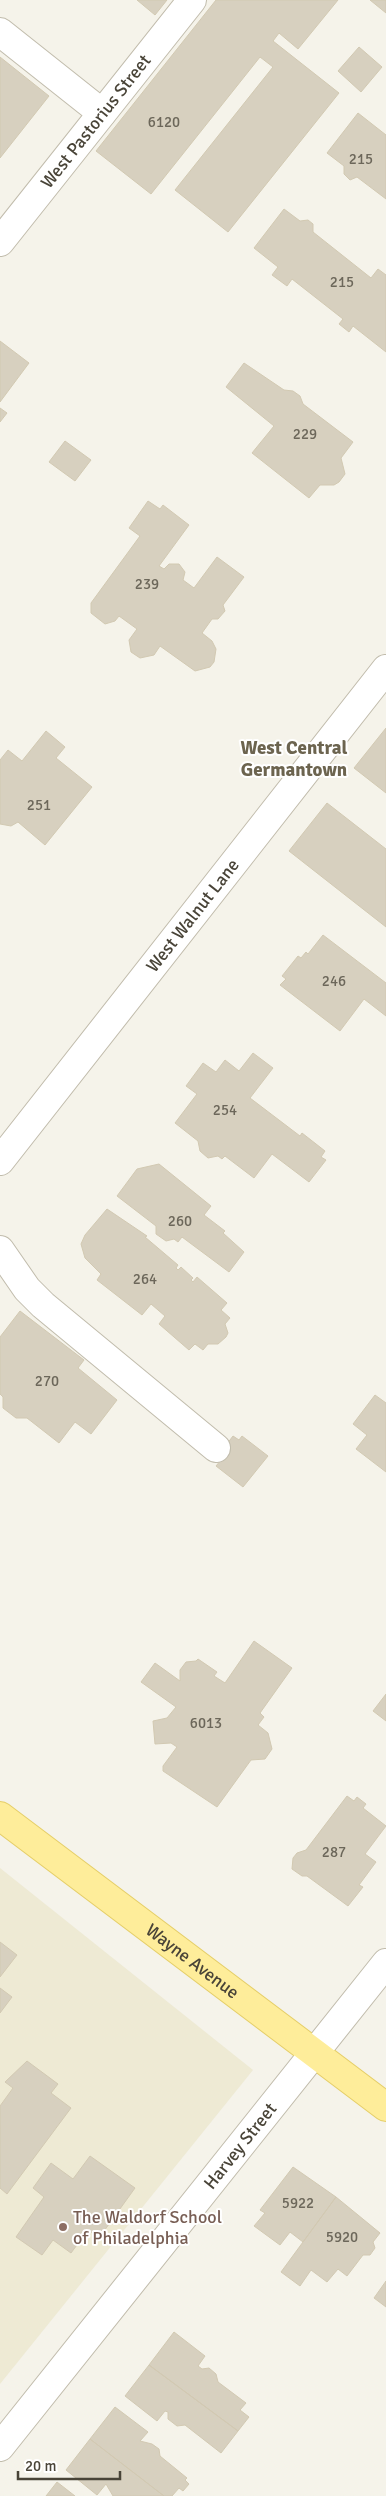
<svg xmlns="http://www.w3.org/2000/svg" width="386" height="2496" viewBox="0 0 386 2496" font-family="Signika,sans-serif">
<rect width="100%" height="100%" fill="#f5f3ea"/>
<path fill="#eeead4" d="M0,1868l253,202 -253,314z"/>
<path fill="#d7d0bf" stroke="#d2c9b2" d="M137,0h30l-12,15z
M216,0h122l-40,49 -19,-16 -6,8 66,52 -111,139 -53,-42 98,-123 -13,-10 -109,137 -55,-43z
M370,0h16v13z
M359,47l23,20 -21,25 -23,-21z
M0,57l49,39 -49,62z
M358,113l28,22v64l-29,-22 -7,3 -6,-6v-8l-17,-13z
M284,209l16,12 8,-1 5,4v8l58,46 7,-9 8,6v77l-33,-26 -4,6 -10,-8 4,-5 -51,-40 -5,7 -15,-11 6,-8 -24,-19z
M0,341l29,22 -29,39z
M244,363l40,27 9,1 7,5 3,8 50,38 -12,16 4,16 -6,8 -5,3h-14l-11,13 -57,-45 22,-27 -48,-39z
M0,408l7,5 -7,9z
M65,441l26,19 -16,21 -26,-19z
M148,501l12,8 3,-4 26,20 -30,41 5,3 5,-5h10l6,8 -2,8 11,8 23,-31 27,20 -21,28 2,6 -7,8h-6l-10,14 10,8 4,8 -2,13 -4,5 -15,4 -35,-25 -6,9 -14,3 -9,-6 -2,-12 8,-11 -18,-13 -4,5 -10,3 -14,-11v-10l49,-67 -11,-8z
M386,728v65l-32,-25z
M46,731l19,16 -9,11 36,29 -47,58 -27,-23 -7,4 -11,-2v-64l8,-10 14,11z
M327,803l59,46v78l-97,-76z
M323,935l63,48v33l-22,-17 -24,32 -60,-46 6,-6 -4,-3 16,-20 3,2 5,-6 2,2z
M253,1053l20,15 -23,30 50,38 2,-3 23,18 -4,6 5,3 -17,22 -37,-28 -18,24 -29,-22 -3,3 -4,-3 -10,2 -8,-7 -2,-10 -23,-18 22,-29 -11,-8 17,-23 13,9 9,-12 14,11z
M159,1164l52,42 -7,9 21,16 -2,2 21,19 -15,20 -47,-35 -4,5 -4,-3 -8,2 -10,-7v-8l-39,-30 20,-27z
M107,1209l40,27 -2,1 33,28 -2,3 2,2 3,-3 12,11 -2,2 2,2 4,-5 30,26 -6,7 9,8 -5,6 3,9 -2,4 -8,7h-10l-5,6 -8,-6 -6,6 -30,-26 6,-8 -14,-12 -9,11 -45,-35 4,-6 -16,-16 -4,-14 4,-9z
M20,1311l64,49 -6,8 39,32 -26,34 -16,-12 -16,21 -32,-25h-11l-13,-10v-11l-3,-3v-57z
M375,1395l11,8v69l-30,-23 11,-14 -14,-11z
M233,1436l6,4 3,-4 26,20 -25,31 -27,-21 5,-6 -4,-3z
M254,1641l38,27 -32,45 4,4 -6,8 10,8 4,16 -7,10 -14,1 -34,47 -54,-36v-5l14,-19 -6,-4 -16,1 -2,-23 14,-3 9,-11 -35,-25 14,-19 25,18v-11l6,-8 10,-1 2,-2 19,13 -3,4 11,7z
M386,1694v27l-13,-10z
M347,1796l7,5 3,-4 9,7 -3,4 23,18 -21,28 11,8 -17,23 4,2 -15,19 -41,-30h-5l-10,-7 1,-11 4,-5 9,-3z
M0,1942l17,13 -17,22z
M0,1988l12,9 -12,16z
M27,2061l31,23 -7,9 20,15 -64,86 -7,-6v-82l13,-18 -8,-6z
M90,2156l45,32 -36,50 -11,-8 -17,23 -18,-13 -11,15 -26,-18 28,-40 -11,-9 18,-25 22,16z
M293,2167l43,30 -33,45 -13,-10 -10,13 -26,-19 11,-13 -5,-3z
M336,2197l44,36 -7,9 2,6 -5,7h-7l-16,21 -9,-7 -11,13 -16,-12 -11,16 -19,-14z
M386,2281v26l-12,-9z
M174,2332l31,24 -7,10 4,3 7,-1 7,6 2,8 28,21 -6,7 9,7 -11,14 -89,-66z
M149,2365l89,66 -17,22 -36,-28 -8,1 -9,-7v-7l-3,-1 -8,10 -32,-25z
M115,2407l33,25 -8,9 12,3 7,5 1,7 27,22 -2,2 4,4 -6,7 -4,-3 -7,8h-8l-74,-57z
M90,2439l74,57h-51l-7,-12 -9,11 -31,-25z
M57,2482l18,14h-29z"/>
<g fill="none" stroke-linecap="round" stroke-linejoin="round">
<defs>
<g id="minor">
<path d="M0,32l102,81"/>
<path id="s1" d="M0,242l192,-242"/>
<path id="s2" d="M0,1161l386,-492"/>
<path d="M0,1250l27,39 16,16 173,143"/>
<path id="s3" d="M0,2447l386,-484"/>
</g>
<g id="major">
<path id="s4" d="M0,1816l386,291"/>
</g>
</defs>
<use href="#minor" stroke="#c1bcac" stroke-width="30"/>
<use href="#major" stroke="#e5ce68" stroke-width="30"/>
<use href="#minor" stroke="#fff" stroke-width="28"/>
<use href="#major" stroke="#feed9a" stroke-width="28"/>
</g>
<circle fill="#8d6e63" stroke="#fff" stroke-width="2" cx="63" cy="2227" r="5"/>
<g text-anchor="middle" stroke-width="4" stroke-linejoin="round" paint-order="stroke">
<g font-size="15" fill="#6c675a">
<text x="164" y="127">6120</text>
<text x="361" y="164">215</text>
<text x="342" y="287">215</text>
<text x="305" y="439">229</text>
<text x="147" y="589">239</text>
<text x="39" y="810">251</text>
<text x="334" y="986">246</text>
<text x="225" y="1115">254</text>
<text x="180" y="1226">260</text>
<text x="145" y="1284">264</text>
<text x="47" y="1386">270</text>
<text x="206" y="1728">6013</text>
<text x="334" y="1857">287</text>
<text x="298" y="2208">5922</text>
<text x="342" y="2242">5920</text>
</g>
<g font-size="18" fill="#494438" stroke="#fff">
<text dy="6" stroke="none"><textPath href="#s1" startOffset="154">West Pastorius Street</textPath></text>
<text dy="6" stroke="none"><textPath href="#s2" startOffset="312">West Walnut Lane</textPath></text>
<text dy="6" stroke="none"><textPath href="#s4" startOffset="241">Wayne Avenue</textPath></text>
<text dy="6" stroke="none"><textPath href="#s3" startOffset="385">Harvey Street</textPath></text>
</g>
<g font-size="18" fill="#785e54" stroke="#fff" text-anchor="start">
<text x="73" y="2223">The Waldorf School<tspan x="73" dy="21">of Philadelphia</tspan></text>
</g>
<g font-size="19" font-weight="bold" fill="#6c644f" stroke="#fff">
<text x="294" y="754">West Central<tspan x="294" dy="22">Germantown</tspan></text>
</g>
</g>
<path d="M18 2471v8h102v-8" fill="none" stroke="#494438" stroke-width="2.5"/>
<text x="25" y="2471" font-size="15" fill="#494438" stroke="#ffffff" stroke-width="4" paint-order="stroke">20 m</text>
</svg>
